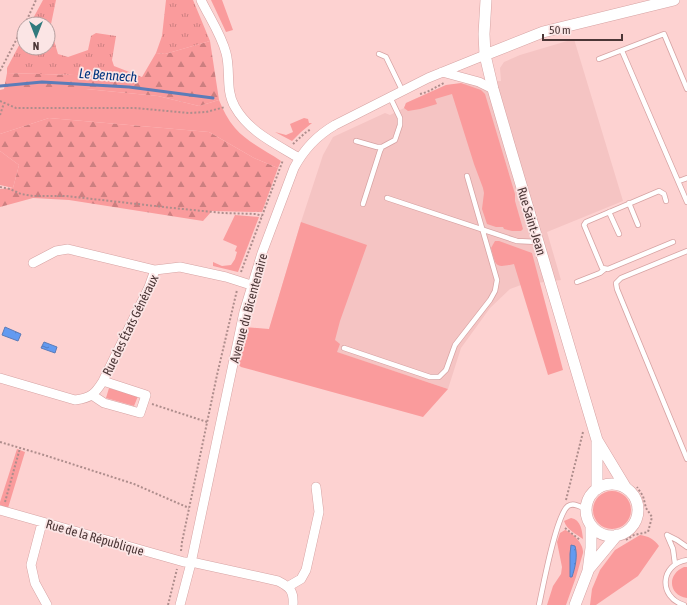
<svg xmlns="http://www.w3.org/2000/svg" width="687" height="605" viewBox="0 0 687 605" font-family="'Asap Condensed',sans-serif">
<defs>
<pattern id="forest-firs" width="22" height="20" patternUnits="userSpaceOnUse"><rect width="22" height="20" fill="#fa9b9c"/><path d="M5 1l3.5 6h-7zM16 11l3.5 6h-7z" fill="#cc7f80"/></pattern>
<pattern id="park-tufts" width="24" height="20" patternUnits="userSpaceOnUse"><rect width="24" height="20" fill="#fa9b9c"/><path d="M3 7l-1-3M5 7V3M7 7l1-3M15 17l-1-3M17 17v-4M19 17l1-3" fill="none" stroke="#cc7f80"/></pattern>
<pattern id="water-ripples" width="26" height="14" patternUnits="userSpaceOnUse"><rect width="26" height="14" fill="#639af0"/><path d="M2 4q2-2 4 0t4 0M15 11q2-2 4 0t4 0" fill="none" stroke="#547ec3"/></pattern>
</defs>
<rect width="100%" height="100%" fill="#fdd2d1"/>
<path fill="#f5c4c3" d="M574,39l49,162 -76,31 14,48 -40,5 -11,4 -20,19 -29,40 -13,41 -179,-59 32,-108 22,-67 10,-18 52,-24 5,2 14,-7 2,-5 40,-18 55,-4 -1,-13 4,-6 16,-7z"/>
<path fill="#fa9b9c" d="M211,0h11l11,30 -7,2z
M461,83l20,7 4,4 30,100v7l8,28 -2,2h-9l-8,-2 -1,-2h-7l-9,-3 -5,-15 2,-16 -1,-5 -9,-24 -22,-70 -17,5 2,5 -17,5 -12,2 -4,-3 2,-5 40,-18z
M4,89h82l72,7 41,10 20,-6c4,10 9,20 16,28 12,14 30,22 46,33l-3,7 -24,-10 -45,-26 -160,-14 -49,16v-44z
M304,118l4,1 1,4h3l-11,9 -9,9 -17,-9 11,3 7,-3 -3,-8z
M0,151l19,14 -6,23 -13,-3z
M235,215l24,2 -21,55 -25,-6v-4l9,4 9,-1 4,-6 2,-7 -2,-1 2,-5 -14,-6z
M301,222l66,23 -27,76 -5,19 5,4 -3,8 111,37 -25,28 -182,-50 -3,-3 7,-37 24,2z
M495,241h4l33,12 31,117 -15,5 -34,-111c-19,4 -18,3 -23,-16z
M109,388l29,8 -4,10 -28,-8z
M17,449l8,3 -17,56 -8,-2v-4z
M593 510a19 19 0 1 1 38 0a19 19 0 1 1-38 0Z
M571,518c10,2 11,12 12,21 -7,-5 -16,-9 -19,-18z
M565,530c8,3 19,14 18,23l-7,24 -10,28h-19l6,-19 8,-12 1,-7 -5,-25 3,-9z
M640,535c8,1 14,4 19,11l-21,30 -42,29h-6l2,-16 8,-19 15,-20z
M684,567h3v31c-19,-3 -20,-24 -3,-31z"/>
<path fill="url(#forest-firs)" d="M210,41l9,59 -20,6 -41,-10 -72,-7h-82l3,-16 135,4 14,-24 9,1z
M49,118l160,14 45,26 24,10 -16,44 -50,-1 -9,10 -134,-21 -36,-2 -33,9v-18l13,-1 6,-23 -19,-14v-17z"/>
<path fill="url(#park-tufts)" d="M43,0h13l-6,29 3,8 5,17 10,3 20,-7 3,-14 5,-3 20,3 -4,24 2,6 28,11 -135,-4v-5l17,-32v12h24v-24h-18z
M166,0h27l17,41 -45,13 -9,-1 6,-17z"/>
<path fill="url(#water-ripples)" stroke="#5c7cb8" d="M5,327l16,7 -3,7 -16,-6z
M44,342l13,5 -2,6 -14,-5z
M571,545l4,1c3,10 0,22 -3,31h-2v-23z"/>
<g fill="none" stroke-linecap="round" stroke-linejoin="round">
<path stroke="#5c7cb8" stroke-width="3" d="M0,86l42,-4 87,5 84,11"/>
<defs>
<path id="service" d="M622,51l65,151
M379,54l7,3 16,33
M599,59l65,-25 23,55
M356,141l21,6h5
M679,181l8,-3
M387,198l130,43 21,1
M666,201l-2,-7 -5,-3 -73,31 -2,3 18,43 6,1 65,-27
M629,203l9,22
M363,204l17,-53 2,-4 13,-7 5,-15v-7l-10,-21
M609,212l10,22
M687,251l-66,27 -5,5 1,6 70,170
M577,282l23,-9 5,-4
M344,348l86,29h9l7,-7 9,-25 35,-45 5,-9 2,-11 -30,-104
M667,535l6,14 2,15
M667,535l10,5 10,7
M539,605c4,-18 17,-90 29,-99 6,-4 12,1 18,3
M684,605c-26,-8 -24,-41 3,-45"/>
<path id="minor" d="M201,0c8,17 20,34 25,53 5,18 -1,37 9,54 14,25 41,37 64,51
M442,72l37,10 14,7
M33,263l23,-12 12,-2 87,21
M0,378l75,22c16,-2 20,-6 28,-19l46,-94 6,-17 25,-3 46,10 25,8
M92,395l12,8 36,10 6,-18 -43,-14
M0,510l184,52 12,1 82,18c12,6 16,10 15,24
M42,523l-11,42 4,18 12,22
M289,586l12,-7 5,-9 13,-58 -3,-25
M180,605l11,-42 53,-251 18,-59 32,-85c10,-19 22,-32 41,-43l93,-47 57,-23"/>
<path id="tertiary" d="M486,0l-2,34 1,21 8,34 16,55 88,296 29,48
M485,55l58,-23 131,-32
M597,442v47
M586 510a26 26 0 1 1 52 0a26 26 0 1 1-52 0Z
M588,570l29,-35
M575,605l13,-34 3,-23v-22"/>
</defs>
<use href="#service" stroke="#d6a3a3" stroke-width="6"/>
<use href="#minor" stroke="#d6a3a3" stroke-width="10"/>
<use href="#tertiary" stroke="#d6a3a3" stroke-width="12"/>
<path stroke="#ae8d8c" stroke-width="2" stroke-dasharray="2 2" stroke-linecap="butt" d="M25,24l11,-24
M0,71l24,-46
M420,94l7,-2 17,-9
M0,101l16,7h119l54,5 17,-1 19,-5
M0,115l4,-12
M293,144l12,-11 6,-4
M0,187l10,2 11,5 12,2h33l107,12 50,5 33,1 6,2
M241,272l42,-112
M152,404l55,18
M0,442l44,13 90,29 55,24
M566,500l17,-68
M5,502l15,-54
M565,528l15,12
M626,540l8,-5 14,-3 4,-15 -6,-9 -3,-12 -6,-9
M181,551l1,-9 35,-167 20,-85
M168,605l9,-36"/>
<use href="#service" stroke="#fff" stroke-width="4.5"/>
<use href="#minor" stroke="#fff" stroke-width="9"/>
<use href="#tertiary" stroke="#fff" stroke-width="11"/>
</g>
<g text-anchor="middle" stroke-width="3.5" stroke-linejoin="round" paint-order="stroke">
<g font-size="13" fill="#4b3636" stroke="#fbe5e5">
<text transform="translate(532 221) rotate(73)" y="5">Rue Saint-Jean</text>
<text transform="translate(248 308) rotate(-75)" y="5">Avenue du Bicentenaire</text>
<text transform="translate(130 325) rotate(-64)" y="5">Rue des États Généraux</text>
<text transform="translate(95 537) rotate(16)" y="5">Rue de la République</text>
</g>
<g font-size="14" font-style="italic" fill="#00347f" stroke="#fbe5e5">
<text transform="translate(108 75) rotate(4)" y="5">Le Bennech</text>
</g>
</g>
<g transform="translate(36 36) rotate(180)"><circle r="19" fill="#fbe5e5" stroke="#b59f9f"/>
<path d="M0-3L7 15L0 10L-7 15Z" fill="#317a7e"/>
<text y="-6" font-size="11" font-weight="bold" text-anchor="middle" fill="#4b3636">N</text>
</g>
<path d="M543 34v6h79v-6" fill="none" stroke="#4b3636" stroke-width="2"/>
<text x="549" y="34" font-size="12" fill="#4b3636" stroke="#fbe5e5" stroke-width="3" paint-order="stroke">50 m</text>
</svg>
